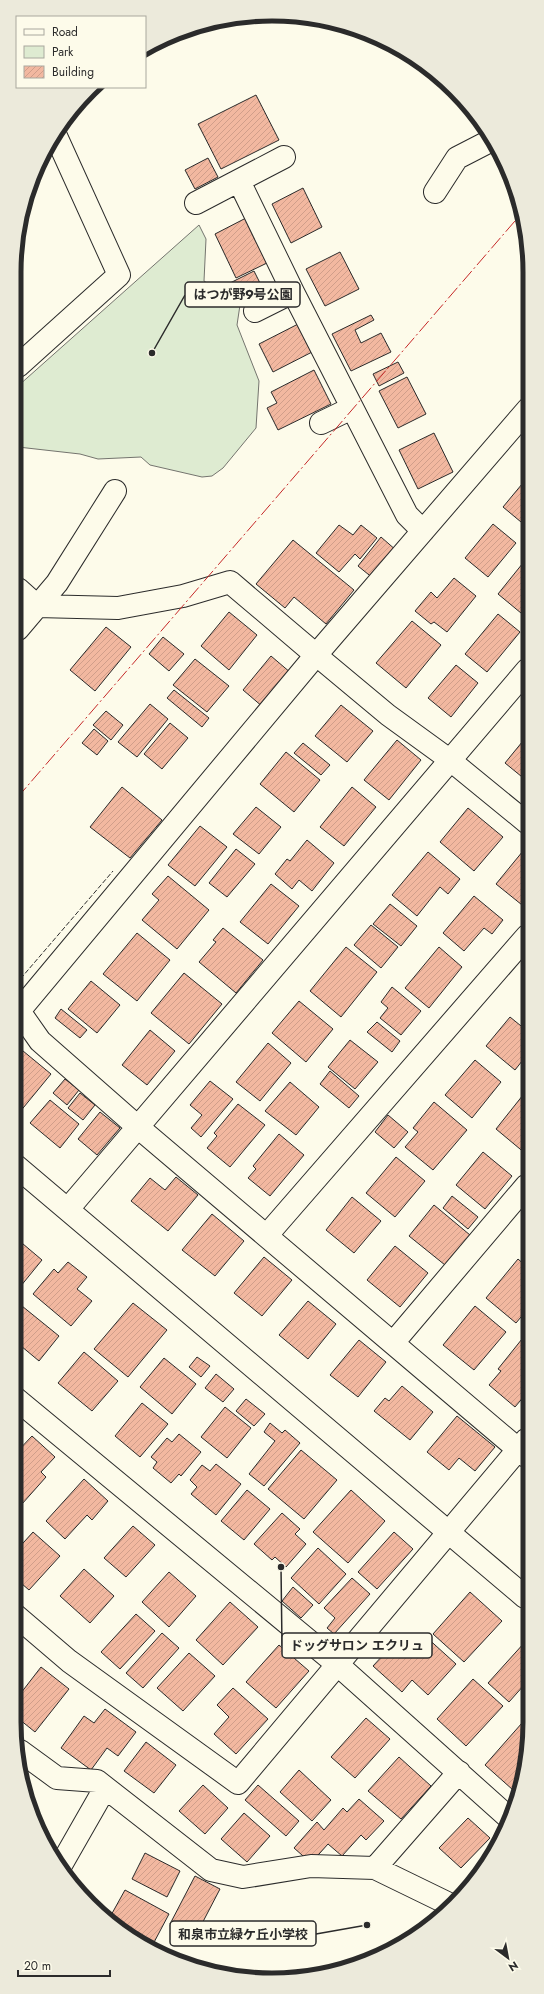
<svg xmlns="http://www.w3.org/2000/svg" width="544" height="1994" viewBox="0 0 544 1994" font-family="Jost,'Noto Sans JP',sans-serif">
<defs>
<pattern id="building-hatch" width="6" height="6" patternUnits="userSpaceOnUse"><rect width="6" height="6" fill="#f2b8a0"/><path d="M-1 1l2-2M0 6l6-6M5 7l2-2" fill="none" stroke="#d09e8a"/></pattern>
</defs>
<rect width="100%" height="100%" fill="#fdfbea"/>
<path fill="#deebd1" stroke="#74746e" d="M199,225l7,14 -2,42 36,24 -3,20 22,56 -3,47 -33,40 -11,8 -10,1 -52,-12 -9,-8 -43,2 -18,-5 -62,-7v-61z"/>
<path fill="url(#building-hatch)" stroke="#2b2b2b" d="M256,95l23,45 -58,29 -23,-45z
M208,158l10,19 -23,12 -10,-19z
M303,188l19,39 -31,16 -19,-39z
M246,218l21,45 -31,15 -21,-44z
M340,252l19,37 -34,17 -19,-37z
M254,271l6,12 -24,12 -6,-12z
M371,315l3,5 -19,10 6,13 20,-10 10,19 -40,19 -19,-37z
M302,322l14,28 -43,22 -14,-28z
M398,362l6,11 -25,13 -6,-12z
M314,370l17,34 -53,26 -11,-22 10,-5 -6,-11z
M407,377l19,37 -28,14 -19,-37z
M434,433l19,39 -35,17 -19,-39z
M527,478v49l-24,-20z
M493,524l23,19 -28,34 -23,-19z
M339,525l14,10 8,-10 16,13 -17,21 -5,-5 -16,18 -23,-19z
M381,537l16,14 -23,28 -16,-13z
M293,540l61,50 -28,34 -32,-27 -9,11 -29,-24z
M527,558v60l-29,-24z
M454,578l22,18 -29,36 -13,-10 -3,2 -16,-13 16,-19 6,6z
M229,612l28,23 -28,35 -28,-24z
M498,614l22,18 -33,40 -22,-18z
M412,621l29,24 -35,43 -30,-25z
M106,627l25,20 -36,44 -25,-21z
M163,637l21,17 -15,17 -20,-17z
M271,656l20,17 -28,34 -20,-17z
M195,659l34,27 -22,26 -34,-27z
M456,665l22,18 -27,34 -23,-19z
M174,690l35,28 -7,9 -35,-29z
M150,704l18,15 -31,38 -19,-15z
M341,705l32,26 -26,31 -32,-26z
M106,711l17,14 -12,15 -18,-15z
M170,723l18,15 -26,31 -18,-15z
M94,729l14,12 -11,14 -15,-12z
M527,736v45l-22,-18z
M397,740l24,20 -32,40 -25,-20z
M303,743l27,22 -9,10 -27,-22z
M286,752l34,28 -26,32 -34,-28z
M122,787l40,33 -32,38 -40,-31z
M352,787l24,20 -32,39 -24,-19z
M256,807l25,20 -22,27 -26,-20z
M468,808l35,29 -29,34 -34,-29z
M200,826l27,21 -32,39 -27,-21z
M307,840l27,23 -22,28 -13,-11 -7,9 -17,-15 12,-15 3,2z
M236,849l19,15 -28,33 -18,-14z
M523,851l4,3v55l-31,-25z
M428,852l32,27 -12,15 -8,-7 -23,29 -25,-21z
M168,876l41,34 -32,39 -35,-29 17,-20 -7,-6z
M271,884l28,22 -31,38 -28,-22z
M474,896l29,24 -11,14 -8,-6 -20,23 -21,-18z
M390,904l27,22 -16,20 -28,-22z
M371,925l27,22 -17,21 -27,-23z
M223,928l40,32 -27,33 -37,-31 17,-20 -3,-2z
M137,933l33,27 -33,41 -34,-27z
M346,947l31,25 -36,45 -31,-26z
M439,947l23,20 -33,41 -24,-20z
M184,973l38,31 -33,40 -38,-31z
M91,981l29,24 -23,28 -29,-24z
M392,987l29,24 -20,24 -21,-17 8,-10 -7,-6z
M299,1001l34,28 -27,33 -34,-29z
M61,1009l26,21 -7,8 -25,-20z
M510,1017l16,13v26l-11,14 -29,-24z
M377,1022l23,19 -8,11 -25,-20z
M150,1030l25,21 -28,34 -25,-20z
M350,1040l28,22 -23,27 -27,-22z
M268,1043l23,20 -31,38 -24,-19z
M17,1046l34,28 -32,39 -3,-2z
M475,1060l26,22 -29,36 -27,-23z
M330,1071l29,25 -10,12 -29,-24z
M65,1079l14,11 -12,15 -14,-12z
M210,1081l23,18 -32,38 -10,-9 11,-13 -12,-10z
M290,1082l29,25 -23,28 -31,-24z
M80,1093l15,12 -12,15 -15,-12z
M523,1095l3,3v56l-30,-25z
M50,1100l29,24 -19,24 -30,-25z
M434,1102l33,28 -34,40 -28,-23 13,-15 -5,-4z
M238,1104l27,21 -35,42 -23,-19 10,-12 -3,-3z
M100,1112l20,16 -23,27 -19,-16z
M388,1115l20,17 -14,16 -19,-16z
M279,1134l25,21 -34,41 -22,-18 8,-9 -3,-3z
M483,1152l29,24 -27,33 -29,-24z
M396,1157l29,24 -30,36 -29,-24z
M176,1177l22,18 -30,36 -37,-30 19,-23 15,12z
M452,1196l26,21 -10,12 -25,-21z
M352,1197l29,24 -27,32 -28,-23z
M434,1205l36,30 -25,30 -36,-29z
M212,1214l32,27 -29,35 -33,-26z
M16,1238l26,22 -22,27 -5,-3z
M395,1246l33,27 -28,34 -33,-27z
M264,1257l28,23 -30,36 -28,-23z
M518,1259l8,7v45l-10,12 -30,-25z
M68,1262l19,15 -10,12 15,12 -21,25 -38,-32 21,-25 4,4z
M308,1301l28,23 -28,35 -29,-24z
M133,1303l34,27 -39,47 -34,-28z
M22,1306l37,30 -20,25 -24,-20v-26z
M475,1306l31,26 -32,38 -31,-25z
M522,1339l4,3v52l-11,13 -26,-22 12,-14 -3,-2z
M359,1340l27,22 -28,35 -28,-22z
M84,1352l34,29 -26,30 -34,-28z
M197,1357l13,9 -9,11 -12,-10z
M164,1358l32,26 -24,30 -32,-27z
M216,1374l18,15 -11,13 -18,-14z
M402,1386l31,26 -23,28 -36,-29 11,-13 4,3z
M246,1399l19,15 -11,12 -18,-15z
M142,1403l26,21 -28,33 -25,-21z
M225,1407l26,21 -24,30 -26,-21z
M457,1416l38,31 -20,24 -16,-13 -10,12 -22,-18z
M270,1423l12,10 3,-3 15,13 -36,43 -15,-12 26,-33 -11,-9z
M179,1434l22,18 -20,24 -2,-2 -8,9 -18,-15 4,-6 -6,-5 16,-19 5,4z
M32,1436l23,21 -14,15 5,5 -24,27 -7,-7v-43z
M301,1450l36,30 -33,39 -36,-30z
M216,1464l25,20 -25,31 -25,-21 6,-7 -7,-7 12,-15 8,6z
M84,1479l24,22 -16,19 -5,-5 -22,24 -19,-18z
M247,1490l23,19 -26,31 -23,-19z
M351,1490l34,31 -37,42 -35,-31z
M282,1513l18,16 -5,5 11,10 -20,23 -11,-10 -3,3 -18,-16z
M133,1526l22,19 -29,32 -22,-19z
M33,1532l27,24 -31,34 -15,-13 1,-25z
M394,1532l19,17 -36,40 -19,-17z
M318,1548l28,26 -27,30 -28,-26z
M84,1569l30,27 -24,27 -30,-27z
M169,1572l27,24 -27,31 -27,-25z
M352,1578l18,16 -36,40 -7,-6 8,-10 -11,-10z
M293,1587l20,18 -12,13 -19,-17z
M470,1592l32,29 -38,41 -31,-28z
M230,1602l28,25 -35,38 -27,-25z
M136,1614l19,17 -35,38 -19,-17z
M162,1633l17,15 -36,40 -17,-15z
M424,1635l32,29 -28,31 -16,-15 -10,12 -29,-26 24,-26 13,11z
M525,1642v42l-16,18 -21,-19z
M279,1645l30,26 -33,37 -30,-26z
M189,1653l26,23 -32,35 -26,-23z
M41,1667l28,22 -34,43 -21,-17v-13z
M473,1679l30,27 -37,40 -29,-27z
M233,1688l35,31 -32,35 -22,-20 15,-17 -12,-12z
M105,1709l31,23 -18,24 -11,-8 -16,22 -30,-22 23,-32 10,7z
M366,1718l24,21 -35,39 -24,-21z
M522,1723l3,3v46l-3,8 -9,10 -28,-25z
M146,1742l30,23 -22,28 -30,-22z
M399,1757l32,29 -30,33 -33,-28z
M299,1770l32,30 -19,21 -32,-29z
M203,1785l25,23 -23,26 -26,-23z
M258,1785l41,36 -13,15 -41,-36z
M359,1799l25,22 -18,19 -5,-5 -19,21 -14,-12 -17,19 -17,-15 23,-26 7,8 19,-22 4,4z
M244,1813l26,23 -23,26 -26,-23z
M468,1818l22,20 -29,30 -22,-20z
M145,1853l35,18 -13,26 -35,-18z
M195,1876l25,13 -25,48 -25,-13z
M125,1890l44,24 -18,34 -41,-31z"/>
<g fill="none" stroke-linecap="round" stroke-linejoin="round">
<defs>
<path id="pedestrian" d="M316,655l72,60 62,45 77,63"/>
<path id="minor" d="M239,181l54,111 114,223 16,16
M435,192l22,-34 33,-17
M196,203l88,-46
M255,311l38,-19
M18,366l101,-91 -64,-141
M321,423l31,-15
M18,589l19,17 81,2 65,-12 47,-14 86,73
M18,629l39,-46 58,-92
M19,1011l297,-356 212,-246
M16,1012l3,-1 21,30 99,87 387,328
M16,1166l509,431
M68,1209l459,-539
M267,1235l260,-299
M393,1343l133,-157
M15,1398l323,267 170,152
M14,1614l55,47 169,122 288,-343
M20,1751l37,27 40,3 114,89 32,7 68,-11 64,2
M61,1865l44,-77
M449,1904l-74,-36 84,-96"/>
</defs>
<use href="#pedestrian" stroke="#2b2b2b" stroke-width="23"/>
<use href="#minor" stroke="#2b2b2b" stroke-width="24"/>
<use href="#pedestrian" stroke="#fdfbea" stroke-width="21"/>
<use href="#minor" stroke="#fdfbea" stroke-width="22"/>
<path stroke="#2b2b2b" stroke-width="1" stroke-dasharray="5 2" stroke-linecap="butt" d="M16,984l97,-113"/>
<path stroke="#c62828" stroke-width="1" stroke-dasharray="14 3 2 3" stroke-linecap="butt" d="M17,798l504,-584"/>
</g>
<path d="M0 0H544V1994H0ZM272 21H272A251 251 0 0 1 523 272V1722A251 251 0 0 1 272 1973H272A251 251 0 0 1 21 1722V272A251 251 0 0 1 272 21Z" fill="#eceadb" fill-rule="evenodd"/>
<path fill="none" stroke="#2b2b2b" stroke-width="5" d="M272 21H272A251 251 0 0 1 523 272V1722A251 251 0 0 1 272 1973H272A251 251 0 0 1 21 1722V272A251 251 0 0 1 272 21Z"/>
<path fill="none" stroke="#2b2b2b" stroke-width="1.5" d="M152 353L185 295M281 1567L282 1646M367 1925L316 1934"/>
<g fill="#2b2b2b" stroke="#fdfbea" stroke-width="1.5">
<circle cx="152" cy="353" r="4"/>
<circle cx="281" cy="1567" r="4"/>
<circle cx="367" cy="1925" r="4"/>
</g>
<g fill="#fdfbea" stroke="#2b2b2b" stroke-width="1.5">
<rect x="185" y="282" width="115" height="25" rx="4"/>
<rect x="282" y="1633" width="150" height="25" rx="4"/>
<rect x="170" y="1921" width="146" height="25" rx="4"/>
</g>
<g font-size="13" text-anchor="middle" font-weight="bold" fill="#2b2b2b">
<text x="243" y="299">はつが野９号公園</text>
<text x="357" y="1650">ドッグサロン エクリュ</text>
<text x="243" y="1939">和泉市立緑ケ丘小学校</text>
</g>
<rect x="16" y="16" width="130" height="72" fill="#fdfbea" stroke="#a9a89e"/>
<rect x="24" y="29" width="20" height="6" fill="#fdfbea" stroke="#a9a89e"/>
<text x="52" y="36" font-size="12" fill="#2b2b2b">Road</text>
<rect x="24" y="46" width="20" height="12" fill="#deebd1" stroke="#a9a89e"/>
<text x="52" y="56" font-size="12" fill="#2b2b2b">Park</text>
<rect x="24" y="66" width="20" height="12" fill="url(#building-hatch)" stroke="#a9a89e"/>
<text x="52" y="76" font-size="12" fill="#2b2b2b">Building</text>
<g transform="translate(508 1958) rotate(148)" stroke="#fdfbea" stroke-width="3" paint-order="stroke">
<path d="M0-3L7 15L0 10L-7 15Z" fill="#2b2b2b"/>
<text y="-6" font-size="11" font-weight="bold" text-anchor="middle" fill="#2b2b2b">N</text>
</g>
<path d="M18 1970v6h92v-6" fill="none" stroke="#2b2b2b" stroke-width="2"/>
<text x="24" y="1970" font-size="12" fill="#2b2b2b" stroke="#fdfbea" stroke-width="3" paint-order="stroke">20 m</text>
</svg>
